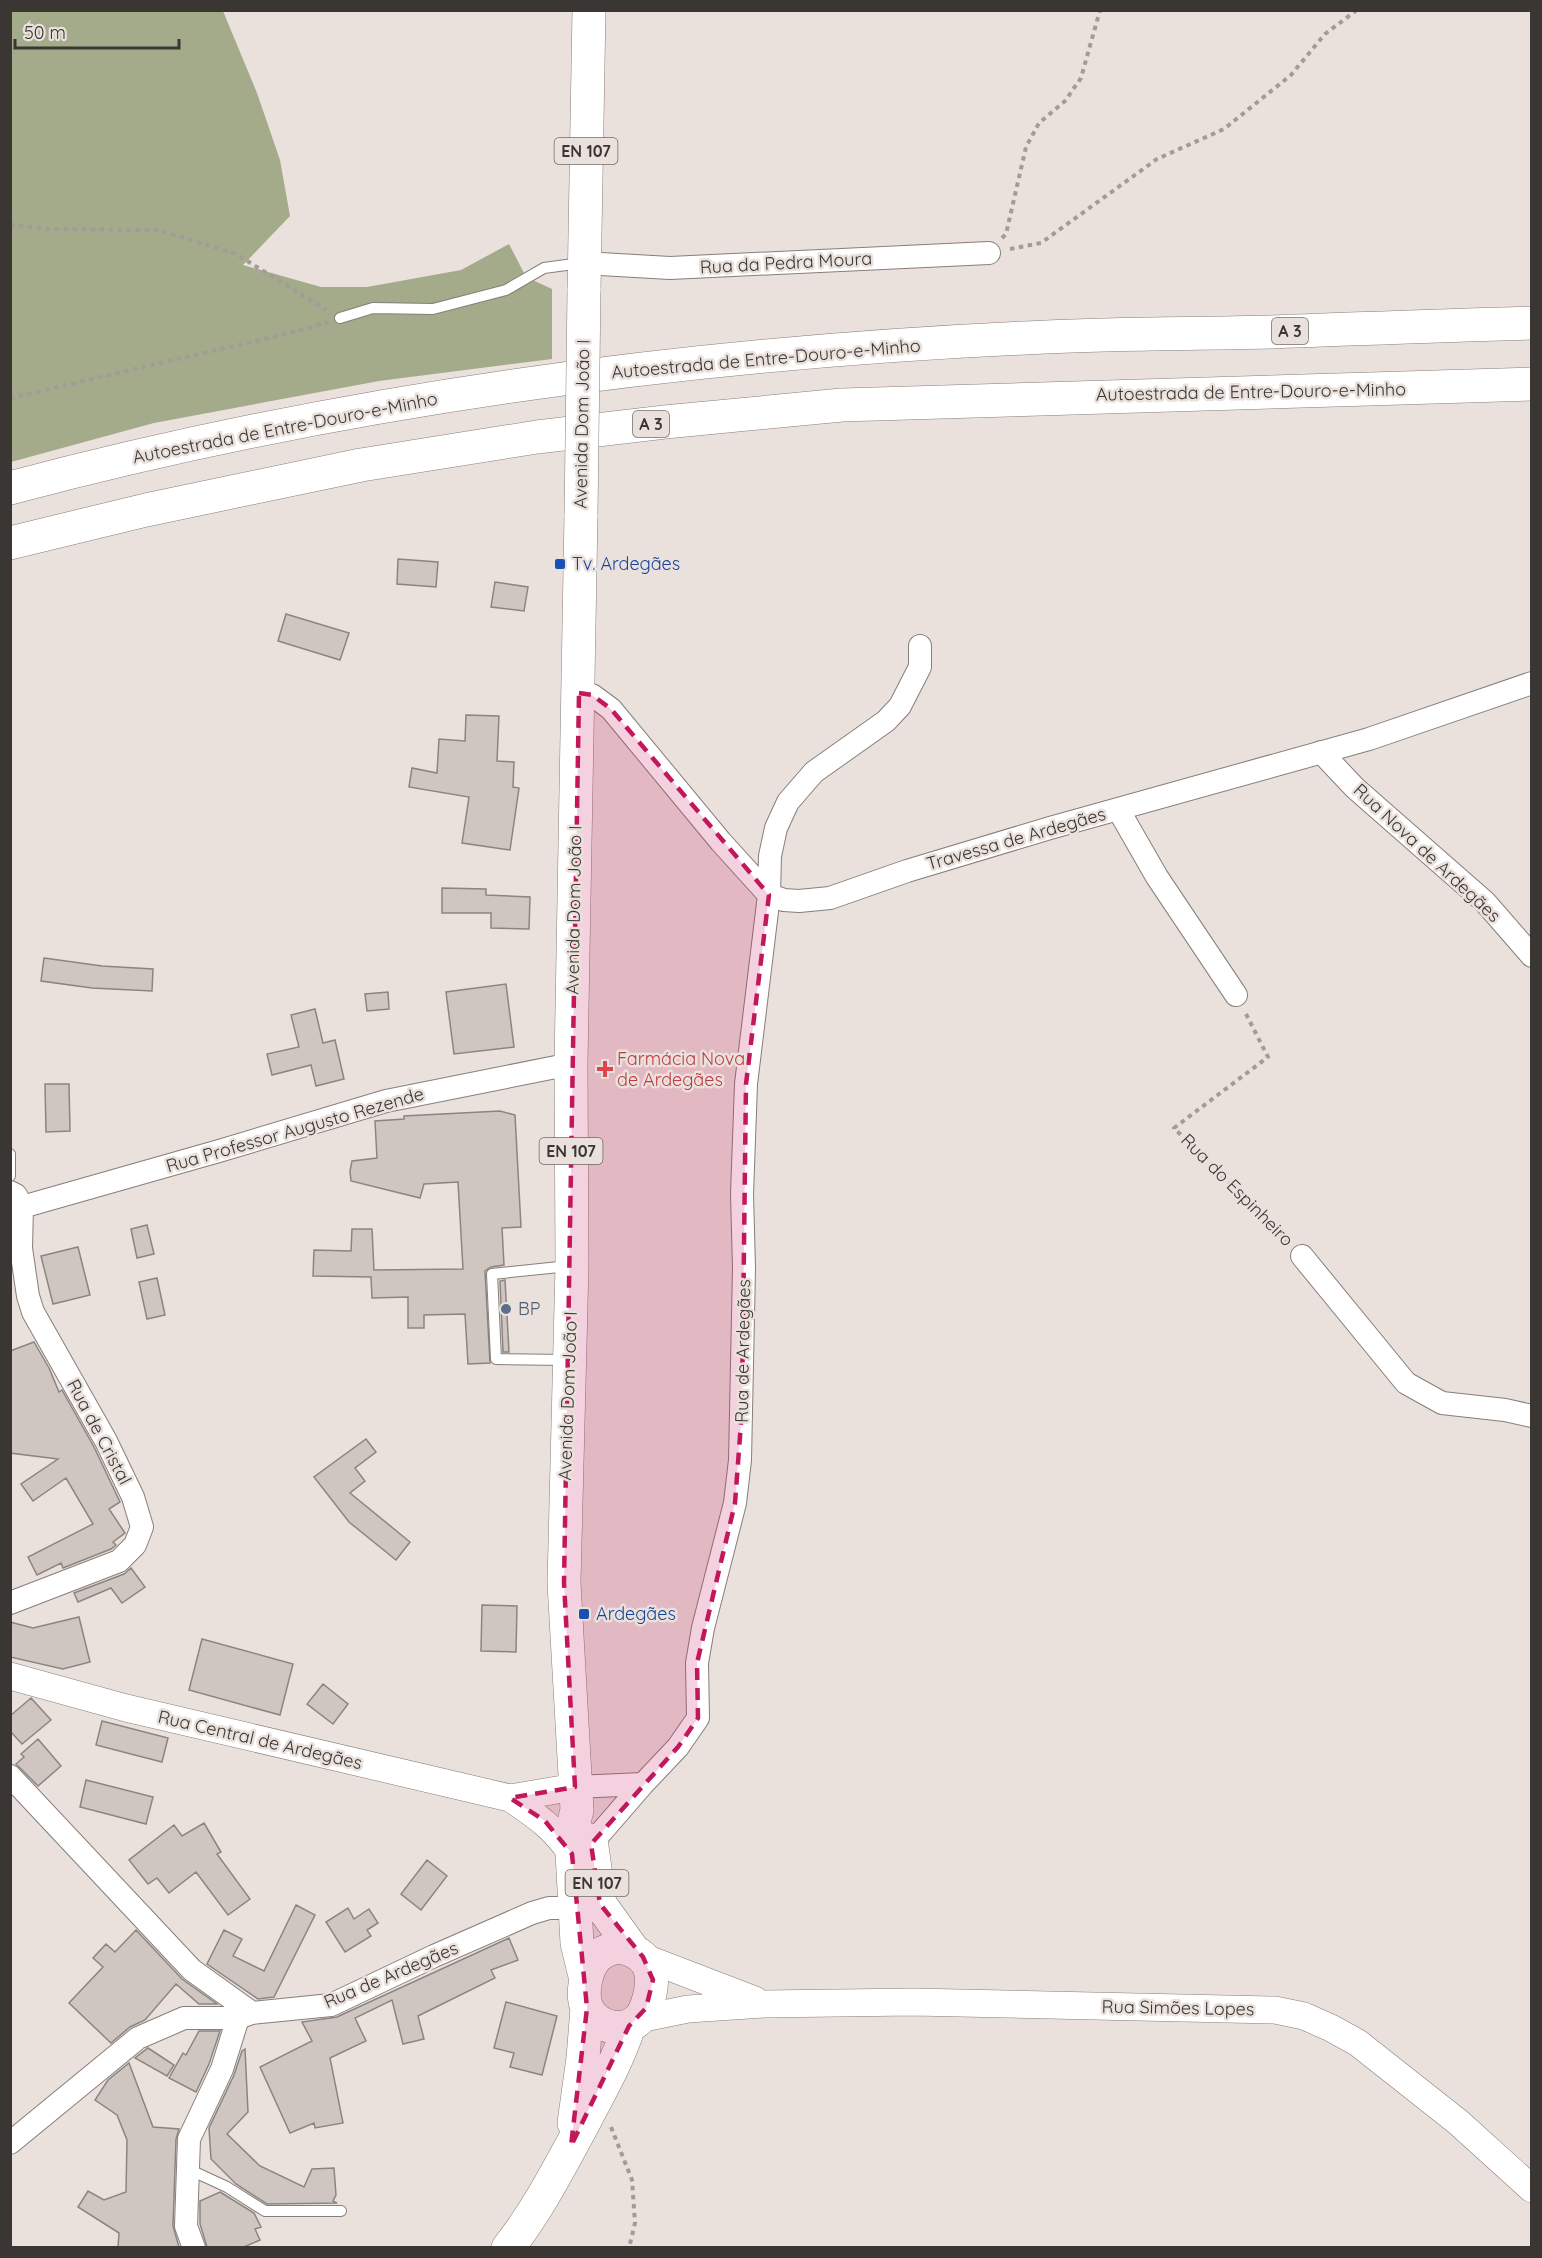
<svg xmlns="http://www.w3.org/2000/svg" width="1542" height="2258" viewBox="0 0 1542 2258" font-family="Quicksand,sans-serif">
<rect width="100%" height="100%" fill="#eae1dc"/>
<path fill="#a4ab8a" d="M11,11h212l34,82 23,67 10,56 -47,49 78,22h46l94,-17 48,-26 17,33 26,12v70l-173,22 -225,42 -143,39z"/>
<path fill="#cfc6c1" stroke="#8d8480" stroke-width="1.5" d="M398,559l40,3 -2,25 -39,-3z
M495,582l33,5 -4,24 -33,-4z
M286,614l63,19 -9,27 -62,-19z
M466,715l33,1 -2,45 17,1 -1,25 6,1 -9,62 -48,-7 7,-46 -60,-10 3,-19 25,5 2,-34 26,2z
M442,888l44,1v6l44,2 -1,32 -38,-1v-15h-49z
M44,958l58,8 51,3 -1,22 -60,-3 -51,-7z
M506,984l8,63 -60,7 -8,-62z
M388,992l1,17 -22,2 -2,-17z
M315,1009l8,34 12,-3 9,39 -28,7 -5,-21 -39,10 -5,-21 32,-7 -8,-32z
M45,1084h24l1,47 -24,1z
M500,1111l15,4 6,112 -19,1 2,37 -13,2 -6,4 5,92 -22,1 -3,-50 -41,1v13h-16v-31l-36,1 -1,-21 -58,-1 1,-26 37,1 1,-22h20l2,41 89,-1 -5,-87 -34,2 -4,14 -69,-17 -1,-10 2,-10 25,-3 -2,-37 29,-2v-3z
M147,1225l7,29 -17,4 -6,-29z
M78,1247l12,48 -37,9 -12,-48z
M157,1278l8,37 -18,4 -8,-37z
M505,1280l4,72h-6l-3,-71z
M34,1342l15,26 10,24 3,-2 32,57 26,55 -11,7 16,24 -12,9 3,3 -5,4 -48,19 -2,-5 -24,12 -9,-18 65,-33 -27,-46 -33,23 -12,-17 37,-25 -48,-6v-102z
M366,1439l10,13 -21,16 10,13 -15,12 60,49 -14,18 -47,-38 -35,-45z
M131,1568l14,19 -23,16 -11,-15 -33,14 -4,-9 50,-19z
M482,1605l35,1 -1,46 -35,-1z
M79,1617l11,45 -27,7 -53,-12v-35l23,6z
M202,1639l91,25 -13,51 -91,-25z
M323,1684l25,20 -15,20 -26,-20z
M31,1698l20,22 -29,24 -12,-13v-15z
M102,1721l66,17 -6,24 -66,-17z
M38,1739l23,27 -23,20 -22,-22 8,-7 -3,-3z
M86,1780l67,17 -7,27 -66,-17z
M204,1823l17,29 -4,2 33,45 -22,16 -32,-43 -27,21 -12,-15 -9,6 -19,-24 45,-35 8,11z
M427,1860l20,16 -26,34 -20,-16z
M296,1905l19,10 -41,82 -16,2 -51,-35 17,-34 18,9 -9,17 31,15z
M348,1908l6,11 15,-10 9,14 -11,7 4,6 -26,16 -19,-30z
M136,1930l46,49 35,25h-18l-23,-20 -31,36 -15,7 -19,16 -42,-40 34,-36 -10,-9 13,-14 9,8z
M509,1938l9,22 -27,10 4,8 -77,38 6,23 -21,5 -11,-44 -37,18 11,23 -36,17 13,65 -28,5 -1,-5 -24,10 -30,-66 52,-26 -10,-19 35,-5z
M506,2002l51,14 -15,59 -32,-8 4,-14 -20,-5z
M199,2031h21l-11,33 -13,28 -27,-14 14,-25 3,2z
M148,2048l26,17 -7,11 -32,-18z
M245,2049l3,63 -21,22 33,32 44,21 8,-18 22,-1 2,27 -3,6 4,2 -70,1 -31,-20 -25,-25 -2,-31 25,-53 8,-24z
M129,2063l24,64 26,2 -3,10 -3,87 6,21h-61l1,-14 -41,-26 10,-16 16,9 22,-8 1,-52 -10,-25 -22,-15 13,-20z
M220,2192l34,21 7,14 -6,2 5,11 -16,7h-37l-7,-23v-23z"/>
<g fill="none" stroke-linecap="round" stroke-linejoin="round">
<defs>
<path id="service" d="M340,318l33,-10 60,1 73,-19 38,-22 37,-5
M10,1154v22
M567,1360l-71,-1 -4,-85 77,-8
M188,2169l39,18 38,24h76"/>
<path id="minor" d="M583,263l87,5 319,-15
M579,693l13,2 19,14 110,133 48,53 15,5 15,1 31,-3 77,-27 143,-43 319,-89 163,-56
M1321,752l34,36 130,114 47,54
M1118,809l39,68 79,118
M10,1192l6,3 6,12 -1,41 7,48 5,16 73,129 27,56 9,30 -7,18 -16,16 -109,42
M22,1207l197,-56 167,-50 185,-37
M1302,1256l104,127 36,20 63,7 27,6
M10,1776l182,194 60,43 79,-8 103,-49 98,-43 17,-5h26
M575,1787l68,-3
M591,1844l52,-60 35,-37 20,-29 -1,-55 6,-35 32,-125 5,-43 4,-192 -2,-74 4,-110 23,-189 1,-39 6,-28 12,-26 26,-30 72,-51 14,-15 20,-39v-21
M10,2143l128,-105 46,-20h54l14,-5
M194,2248l-8,-22 3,-87 33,-70 16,-51"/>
<path id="tertiary" d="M10,1676l116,32 384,90c28,19 43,29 62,56
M510,1798l65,-11
M643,1957l112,43
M639,2019l49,-10 76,-5 149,-2 362,8 29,6 27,12 27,15 100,79 74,67"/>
<path id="primary" d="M584,291l5,-281
M581,515l-10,549 1,201 -8,318 13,227 -6,24 6,109 9,37
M591,1840l9,64 33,46
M620,1947c29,6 36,24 29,51 -2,7 -4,15 -10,21 -15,15 -40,9 -51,-9 -8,-15 -2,-44 11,-55 7,-5 13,-7 21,-8z
M574,2123l9,-65 4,-50
M508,2248c30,-38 51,-80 74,-122 17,-33 36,-65 47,-100"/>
<path id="motorway" d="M10,488c338,-90 687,-136 1036,-151 74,-4 149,-3 224,-5 87,-3 174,-7 262,-9
M10,543l136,-33 215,-45 176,-28 128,-15 177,-17 690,-21"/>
</defs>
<use href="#service" stroke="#877e7a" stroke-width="12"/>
<use href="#minor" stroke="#877e7a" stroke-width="24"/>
<use href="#tertiary" stroke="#877e7a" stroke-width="28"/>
<use href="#primary" stroke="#877e7a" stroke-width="34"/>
<use href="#motorway" stroke="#877e7a" stroke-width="34"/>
<path stroke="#a29b97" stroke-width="4" stroke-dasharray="4.5 4.5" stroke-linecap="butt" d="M10,224l36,5 112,1 78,24 90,56
M1002,238l4,-4 20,-87 13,-24 26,-22 16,-23 19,-68
M1010,249l31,-6 116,-84 67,-30 67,-54 34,-41 32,-24
M10,398l280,-65 38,-11
M1246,1014l22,43 -94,71 115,115
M611,2127l21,53 3,43 -6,25"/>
<use href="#service" stroke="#fff" stroke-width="10"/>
<use href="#minor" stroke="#fff" stroke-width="22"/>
<use href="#tertiary" stroke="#fff" stroke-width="27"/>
<use href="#primary" stroke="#fff" stroke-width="33"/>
<use href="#motorway" stroke="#fff" stroke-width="33"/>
<defs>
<path id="primary-bridge" d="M581,515l3,-224"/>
</defs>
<use href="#primary-bridge" stroke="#877e7a" stroke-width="34" stroke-linecap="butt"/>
<use href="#primary-bridge" stroke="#fff" stroke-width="33"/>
</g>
<path fill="#c2185b" fill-opacity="0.2" stroke="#c2185b" stroke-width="4.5" stroke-dasharray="12 8" stroke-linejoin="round" d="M579,693l13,2 19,14 158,186 -23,189 -4,326 -7,93 -38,160 1,55 -20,29 -87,97 9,60 43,53 10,23 -7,28 -17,18 -58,120 16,-138 -15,-154 -27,-33 -35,-23 65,-11 -11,-204z"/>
<g fill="#1a4fb4" stroke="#eae1dc" stroke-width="2">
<rect x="554" y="558" width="12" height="12" rx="3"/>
<rect x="578" y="1608" width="12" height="12" rx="3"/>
</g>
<path fill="#e0444e" stroke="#eae1dc" stroke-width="2" d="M602 1060h6v6h6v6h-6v6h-6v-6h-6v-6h6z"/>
<circle fill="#5c6f8a" stroke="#eae1dc" stroke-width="2" cx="506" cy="1309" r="6"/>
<g text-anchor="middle" stroke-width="5" stroke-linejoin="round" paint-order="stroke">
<g fill="#eae1dc" stroke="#6e6966" stroke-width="1.5">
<rect x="554.5" y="138" width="63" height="26" rx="4.5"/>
<rect x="1272" y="318" width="36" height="26" rx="4.5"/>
<rect x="633" y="411" width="36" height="26" rx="4.5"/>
<rect x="539.5" y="1138" width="63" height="26" rx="4.5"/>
<rect x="565.5" y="1870" width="63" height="26" rx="4.5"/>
</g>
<g font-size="16" font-weight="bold" fill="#393634">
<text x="586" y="157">EN 107</text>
<text x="1290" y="337">A 3</text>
<text x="651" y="430">A 3</text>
<text x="571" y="1157">EN 107</text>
<text x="597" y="1889">EN 107</text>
</g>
<g font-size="18" fill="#393634" stroke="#eae1dc">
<text transform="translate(786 263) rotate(-3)" y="6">Rua da Pedra Moura</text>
<text transform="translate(766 359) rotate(-5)" y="6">Autoestrada de Entre-Douro-e-Minho</text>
<text transform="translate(1251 392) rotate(-1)" y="6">Autoestrada de Entre-Douro-e-Minho</text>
<text transform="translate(582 424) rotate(-89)" y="6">Avenida Dom João I</text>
<text transform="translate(285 428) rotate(-11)" y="6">Autoestrada de Entre-Douro-e-Minho</text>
<text transform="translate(1016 839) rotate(-16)" y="6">Travessa de Ardegães</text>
<text transform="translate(1427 853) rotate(43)" y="6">Rua Nova de Ardegães</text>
<text transform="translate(574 910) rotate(-89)" y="6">Avenida Dom João I</text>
<text transform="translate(295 1130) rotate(-16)" y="6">Rua Professor Augusto Rezende</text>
<text transform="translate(1237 1190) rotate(45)" y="6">Rua do Espinheiro</text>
<text transform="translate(743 1351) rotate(-89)" y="6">Rua de Ardegães</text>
<text transform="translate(568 1396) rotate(-88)" y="6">Avenida Dom João I</text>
<text transform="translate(99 1432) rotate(62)" y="6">Rua de Cristal</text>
<text transform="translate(260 1740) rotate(13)" y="6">Rua Central de Ardegães</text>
<text transform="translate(391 1975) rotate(-23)" y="6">Rua de Ardegães</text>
<text transform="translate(1178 2008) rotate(1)" y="6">Rua Simões Lopes</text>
</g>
<g font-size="18" fill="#164399" stroke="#eae1dc" text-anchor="start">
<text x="572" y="570">Tv. Ardegães</text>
<text x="596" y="1620">Ardegães</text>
</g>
<g font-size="18" fill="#be3a42" stroke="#eae1dc" text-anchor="start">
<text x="617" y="1065">Farmácia Nova<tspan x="617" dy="21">de Ardegães</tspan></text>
</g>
<g font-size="18" fill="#4e5e75" stroke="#eae1dc" text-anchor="start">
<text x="518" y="1315">BP</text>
</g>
</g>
<rect width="1542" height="2258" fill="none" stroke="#393634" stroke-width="24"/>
<path d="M15 39v9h164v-9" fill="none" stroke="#393634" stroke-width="3"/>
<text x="24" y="39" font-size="18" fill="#393634" stroke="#eae1dc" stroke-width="4.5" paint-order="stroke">50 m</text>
</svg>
